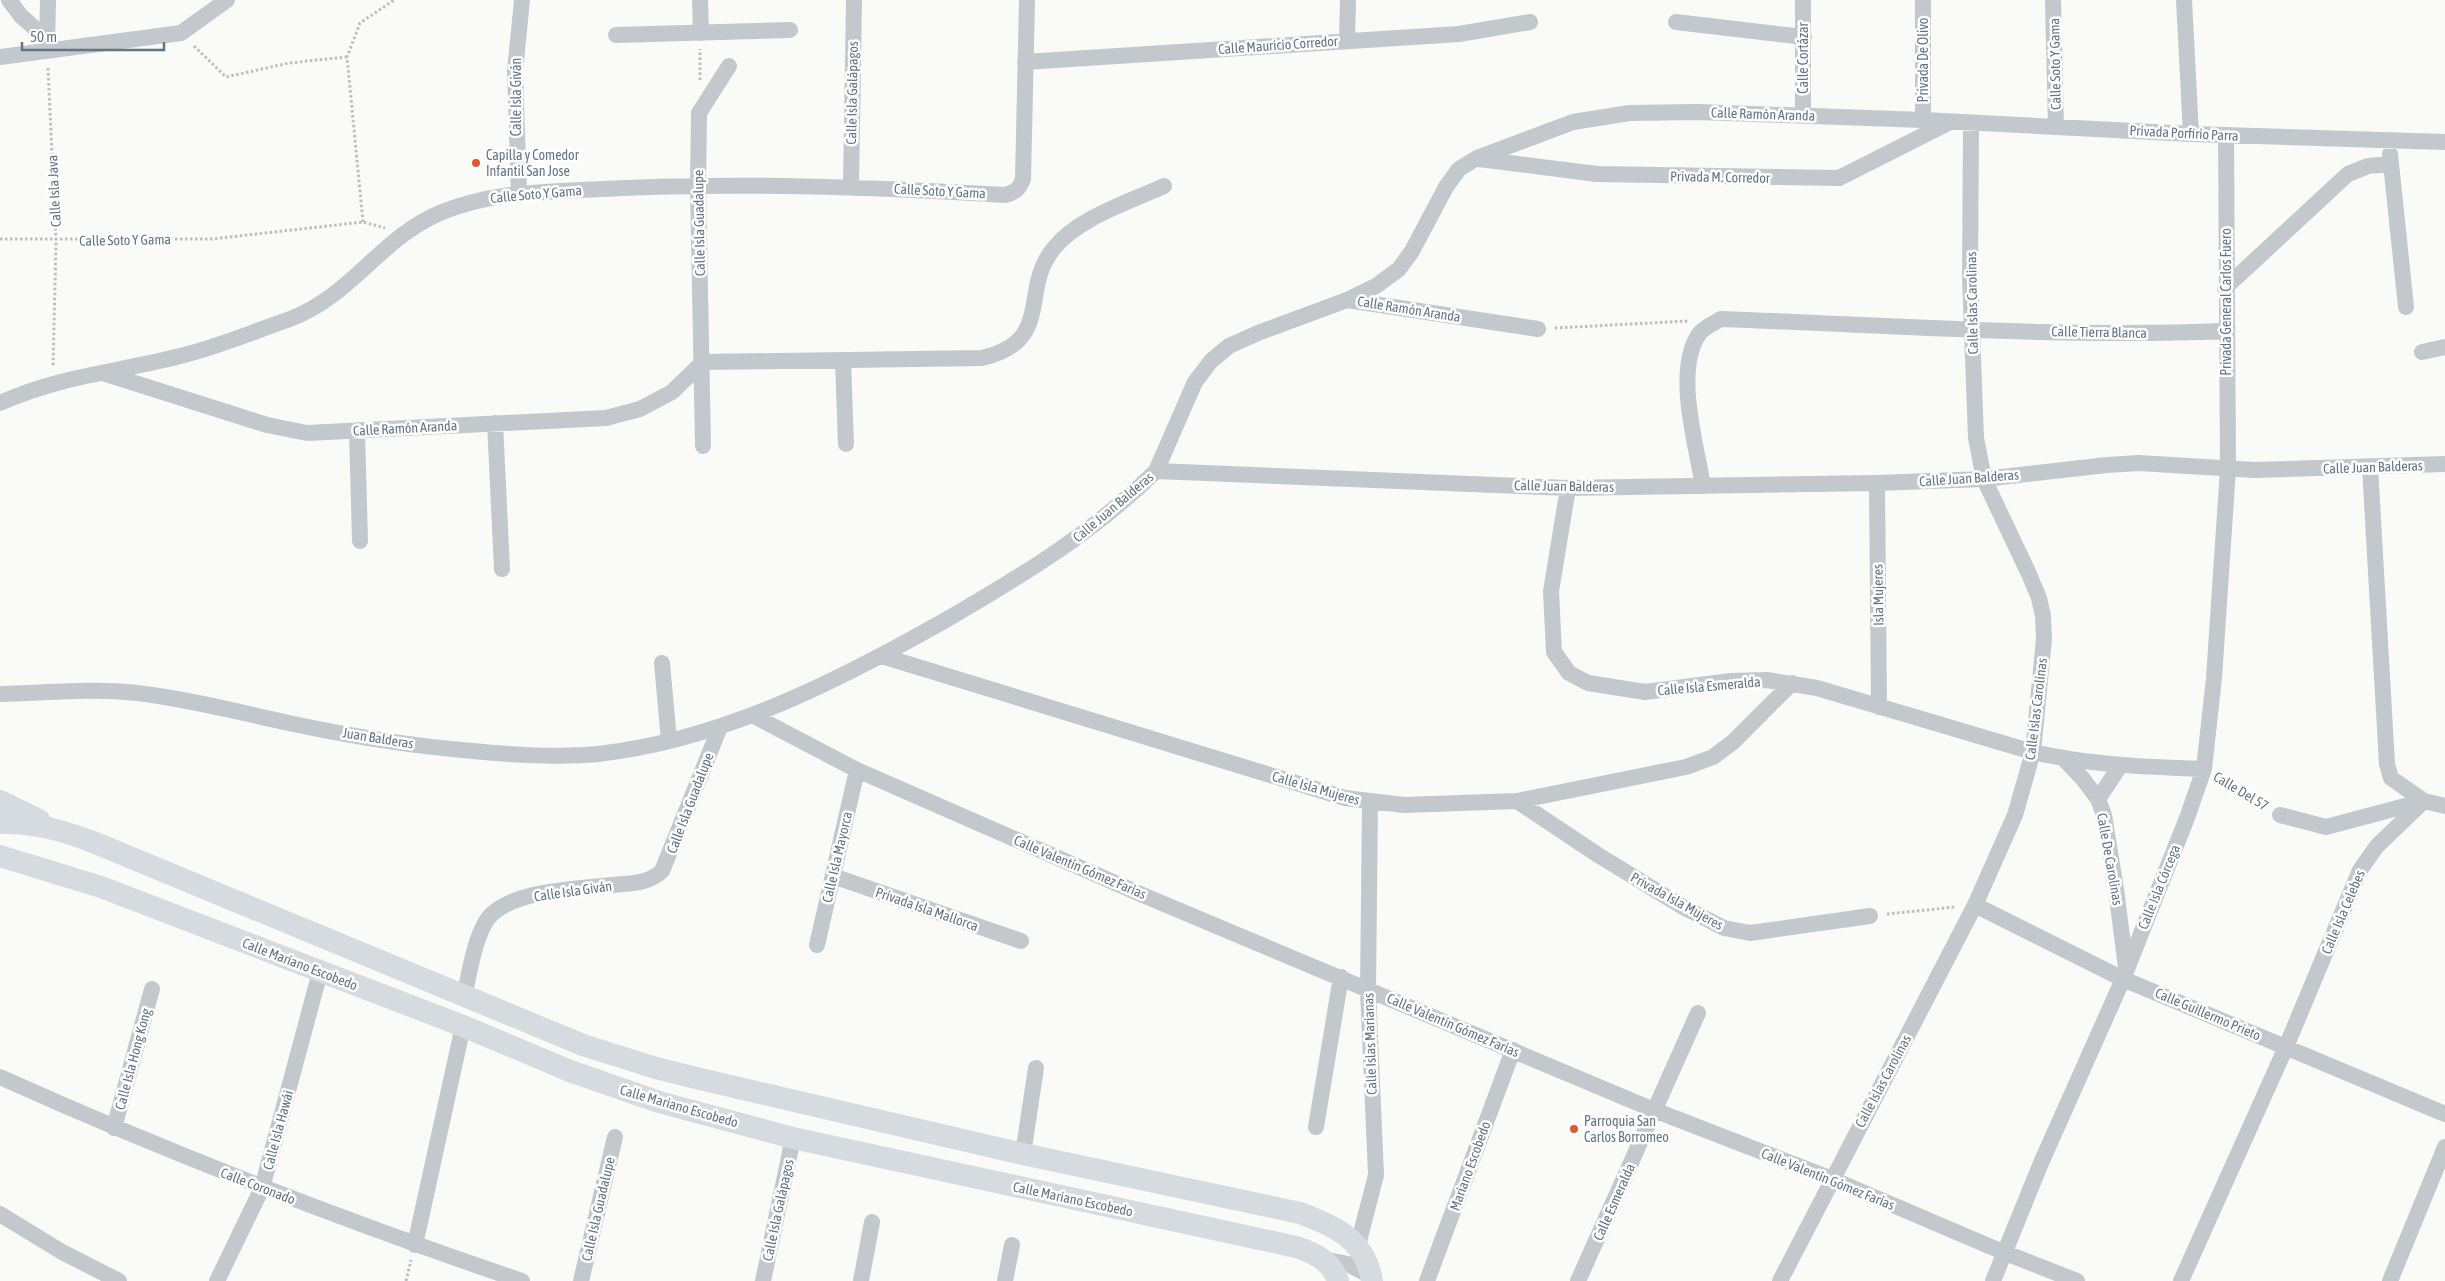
<svg xmlns="http://www.w3.org/2000/svg" width="2445" height="1281" viewBox="0 0 2445 1281" font-family="'Asap Condensed',sans-serif">
<rect width="100%" height="100%" fill="#fafaf8"/>
<g fill="none" stroke-linecap="round" stroke-linejoin="round">
<path stroke="#bbbfc2" stroke-width="3" stroke-dasharray="2.5 2.5" stroke-linecap="butt" d="M194,46l32,31 63,-14 58,-6
M48,68l8,173 -3,126
M700,80v-31
M363,222l-16,-165 13,-34 34,-23
M0,239h212l151,-17 22,6
M1555,328l133,-7
M2219,777l48,30
M1887,914l68,-7
M406,1281l5,-21"/>
<path stroke="#c3c8cc" stroke-width="16" d="M9,0l12,16 26,23
M700,0l1,33
M2053,0l3,127
M2184,0l7,134
M1676,22l128,15
M616,35l174,-5
M1347,40l1,-40
M47,45l1,-45
M0,57l181,-24 46,-33
M1025,62l434,-28 71,-12
M1803,115v-115
M1923,120v-120
M2390,154l16,153
M1479,159l118,15 242,4 111,-56
M851,186l3,-186
M519,193l-4,-122 7,-71
M2225,288l123,-114 20,-8 23,-2
M1347,300l191,29
M2422,352l23,-5
M843,361l3,83
M103,373l164,52 40,8 299,-15 34,-9 32,-17 31,-30 279,-4c73,-17 37,-68 72,-110 24,-30 75,-46 110,-62
M0,403c62,-28 120,-31 184,-48 36,-9 71,-24 106,-36 60,-22 92,-82 150,-106 51,-22 107,-21 162,-24 134,-7 268,-2 403,6 11,-3 14,-6 18,-16l4,-179
M495,423l7,146
M357,430l3,111
M703,446l-5,-261 1,-72 30,-47
M1156,471l39,-89 16,-21 18,-15 29,-13 89,-33 29,-14 23,-17 13,-18 34,-64 13,-18 18,-11 96,-36 56,-9 69,-1 225,8 268,14 254,8
M1877,483l2,224
M1703,486c-7,-43 -29,-115 -4,-152 4,-6 15,-11 22,-15 168,6 337,19 505,12
M1568,488l-17,103 3,61 15,21 19,10 57,9 86,-11 36,-1 50,8 216,64c57,13 113,15 171,17
M882,656l463,142 59,7 113,-4 169,-34 27,-10 20,-15 59,-59
M662,663l7,78
M0,694c46,-1 91,-6 137,-1 51,6 101,19 152,30 60,13 123,23 184,28 41,4 84,7 125,3 124,-14 238,-72 346,-133 76,-44 149,-88 212,-150l412,17 309,-5 107,-4 123,-14 32,-2 115,7 191,-6
M754,716l103,54 288,126 509,214 178,69 171,73 74,29
M2064,759l19,20 15,20 6,16 12,74 10,79
M2098,799l22,-33
M1517,801l81,54 85,52 41,21 26,5 120,-17
M2280,815l46,12 98,-26 21,5
M833,876l188,65
M1975,905l148,74 322,135
M817,945l40,-175
M464,996c6,-24 9,-51 21,-73 18,-33 93,-34 127,-38 19,-2 36,-1 50,-14l58,-144
M0,1077c171,77 345,144 522,204
M1316,1127l25,-150
M114,1128l38,-139
M1023,1154l13,-86
M0,1214l62,38 57,29
M415,1245l48,-219
M1358,1245l18,-70 -8,-185 2,-187
M1323,1259l25,5 26,14
M217,1281l45,-93 58,-216
M581,1281l34,-144
M763,1281l30,-143
M861,1281l11,-59
M1005,1281l7,-36
M1427,1281l86,-231
M1578,1281l120,-268
M1780,1281l195,-376 40,-90 18,-63 11,-113 -1,-23 -4,-18 -10,-24 -45,-95 -8,-41 -6,-161 1,-154
M1993,1281l48,-118 82,-184 64,-161 17,-49 10,-91 14,-209 -2,-334
M2181,1281l105,-234 74,-177 17,-24 47,-45 -33,-23 -4,-14 -17,-297
M2390,1281l55,-134"/>
<path stroke="#d6dbdf" stroke-width="22" d="M0,801l39,19
M0,823c33,-1 61,7 93,19l490,203 73,23 44,11 323,75 277,59c36,14 65,26 72,68
M0,856l101,31 362,139 107,45 89,31 134,36 503,109c18,6 36,14 42,34"/>
</g>
<g fill="#e4572e" stroke="#fff" stroke-width="2">
<circle cx="476" cy="163" r="5"/>
<circle cx="1574" cy="1129" r="5"/>
</g>
<g text-anchor="middle" stroke-width="5" stroke-linejoin="round" paint-order="stroke">
<g font-size="14" fill="#657683" stroke="#fff">
<text transform="translate(1278 45) rotate(-4)" y="5">Calle Mauricio Corredor</text>
<text transform="translate(1803 58) rotate(-90)" y="5">Calle Cortázar</text>
<text transform="translate(1923 60) rotate(-90)" y="5">Privada De Olivo</text>
<text transform="translate(2055 64) rotate(-91)" y="5">Calle Soto Y Gama</text>
<text transform="translate(852 93) rotate(-89)" y="5">Calle Isla Galápagos</text>
<text transform="translate(516 97) rotate(-90)" y="5">Calle Isla Giván</text>
<text transform="translate(1763 114) rotate(2)" y="5">Calle Ramón Aranda</text>
<text transform="translate(2184 133) rotate(3)" y="5">Privada Porfirio Parra</text>
<text transform="translate(1720 177) rotate(1)" y="5">Privada M. Corredor</text>
<text transform="translate(54 191) rotate(-93)" y="5">Calle Isla Java</text>
<text transform="translate(940 191) rotate(3)" y="5">Calle Soto Y Gama</text>
<text transform="translate(536 194) rotate(-5)" y="5">Calle Soto Y Gama</text>
<text transform="translate(699 223) rotate(-91)" y="5">Calle Isla Guadalupe</text>
<text transform="translate(125 240) rotate(-1)" y="5">Calle Soto Y Gama</text>
<text transform="translate(2226 302) rotate(-90)" y="5">Privada General Carlos Fuero</text>
<text transform="translate(1972 303) rotate(-91)" y="5">Calle Islas Carolinas</text>
<text transform="translate(1409 309) rotate(9)" y="5">Calle Ramón Aranda</text>
<text transform="translate(2099 332) rotate(1)" y="5">Calle Tierra Blanca</text>
<text transform="translate(405 428) rotate(-3)" y="5">Calle Ramón Aranda</text>
<text transform="translate(2373 467) rotate(-2)" y="5">Calle Juan Balderas</text>
<text transform="translate(1969 478) rotate(-4)" y="5">Calle Juan Balderas</text>
<text transform="translate(1564 486) rotate(1)" y="5">Calle Juan Balderas</text>
<text transform="translate(1113 507) rotate(-40)" y="5">Calle Juan Balderas</text>
<text transform="translate(1878 595) rotate(-91)" y="5">Isla Mujeres</text>
<text transform="translate(1709 686) rotate(-5)" y="5">Calle Isla Esmeralda</text>
<text transform="translate(2036 709) rotate(-83)" y="5">Calle Islas Carolinas</text>
<text transform="translate(378 738) rotate(9)" y="5">Juan Balderas</text>
<text transform="translate(1316 788) rotate(16)" y="5">Calle Isla Mujeres</text>
<text transform="translate(2241 791) rotate(31)" y="5">Calle Del 57</text>
<text transform="translate(690 803) rotate(-69)" y="5">Calle Isla Guadalupe</text>
<text transform="translate(837 857) rotate(-77)" y="5">Calle Isla Mayorca</text>
<text transform="translate(2110 859) rotate(80)" y="5">Calle De Carolinas</text>
<text transform="translate(1080 867) rotate(23)" y="5">Calle Valentín Gómez Farías</text>
<text transform="translate(2159 887) rotate(-68)" y="5">Calle Isla Córcega</text>
<text transform="translate(573 891) rotate(-8)" y="5">Calle Isla Giván</text>
<text transform="translate(1677 901) rotate(29)" y="5">Privada Isla Mujeres</text>
<text transform="translate(927 909) rotate(19)" y="5">Privada Isla Mallorca</text>
<text transform="translate(2343 912) rotate(-67)" y="5">Calle Isla Celebes</text>
<text transform="translate(300 964) rotate(21)" y="5">Calle Mariano Escobedo</text>
<text transform="translate(2208 1014) rotate(23)" y="5">Calle Guillermo Prieto</text>
<text transform="translate(1453 1025) rotate(23)" y="5">Calle Valentín Gómez Farías</text>
<text transform="translate(1370 1044) rotate(-92)" y="5">Calle Islas Marianas</text>
<text transform="translate(133 1059) rotate(-75)" y="5">Calle Isla Hong Kong</text>
<text transform="translate(1883 1081) rotate(-62)" y="5">Calle Islas Carolinas</text>
<text transform="translate(679 1106) rotate(16)" y="5">Calle Mariano Escobedo</text>
<text transform="translate(278 1130) rotate(-75)" y="5">Calle Isla Hawái</text>
<text transform="translate(1470 1166) rotate(-70)" y="5">Mariano Escobedo</text>
<text transform="translate(1828 1179) rotate(22)" y="5">Calle Valentín Gómez Farías</text>
<text transform="translate(258 1186) rotate(21)" y="5">Calle Coronado</text>
<text transform="translate(1073 1199) rotate(12)" y="5">Calle Mariano Escobedo</text>
<text transform="translate(1614 1202) rotate(-66)" y="5">Calle Esmeralda</text>
<text transform="translate(598 1209) rotate(-77)" y="5">Calle Isla Guadalupe</text>
<text transform="translate(778 1210) rotate(-78)" y="5">Calle Isla Galápagos</text>
</g>
<g font-size="14" fill="#657683" stroke="#fff" text-anchor="start">
<text x="486" y="160">Capilla y Comedor<tspan x="486" dy="16">Infantil San Jose</tspan></text>
<text x="1584" y="1126">Parroquia San<tspan x="1584" dy="16">Carlos Borromeo</tspan></text>
</g>
</g>
<path d="M22 42v8h142v-8" fill="none" stroke="#657683" stroke-width="2.5"/>
<text x="30" y="42" font-size="15" fill="#657683" stroke="#ffffff" stroke-width="4" paint-order="stroke">50 m</text>
</svg>
